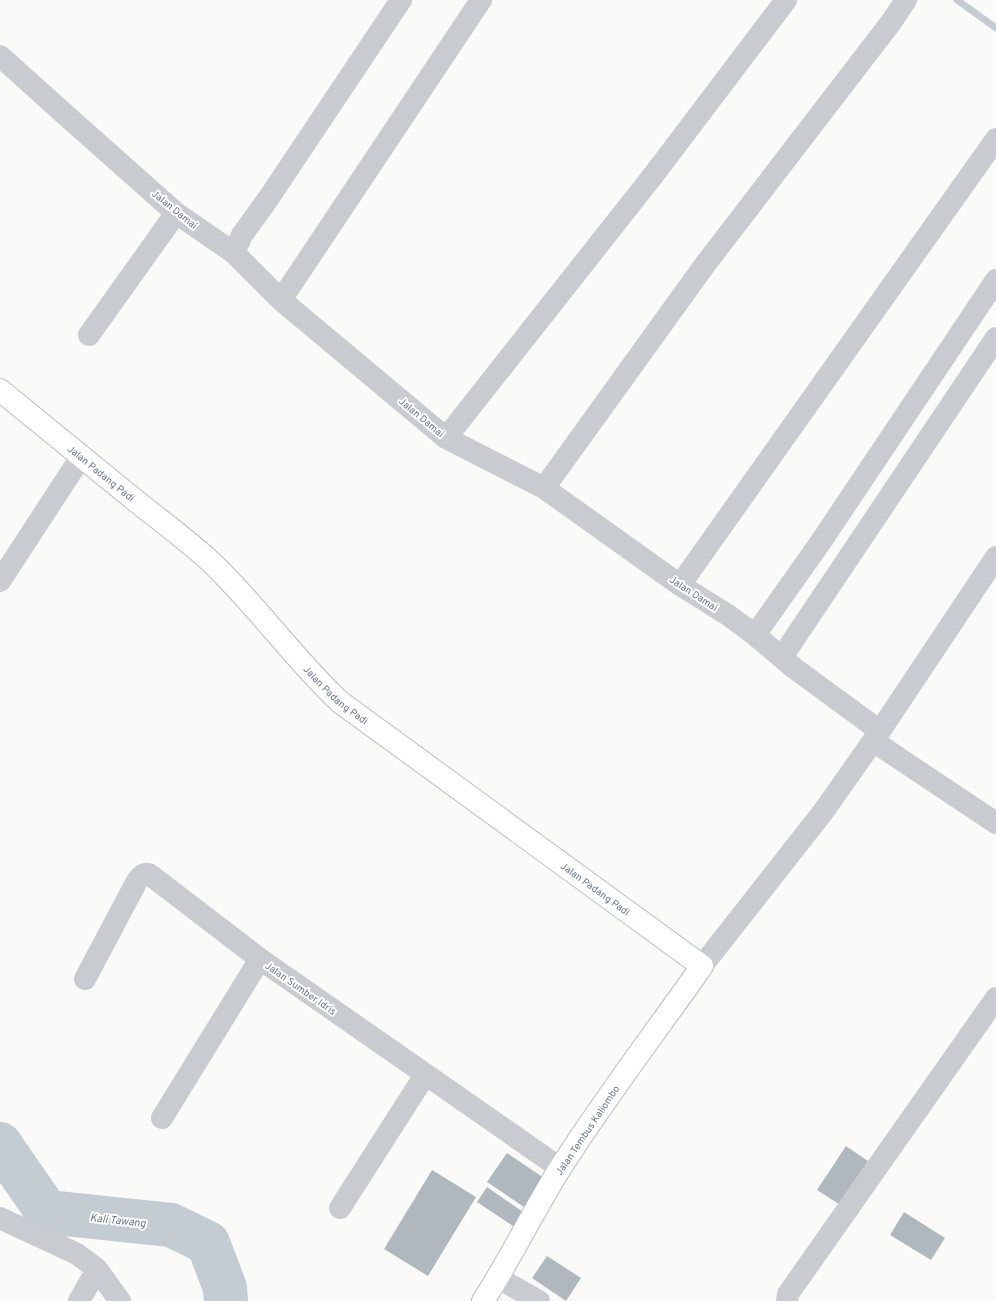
<svg xmlns="http://www.w3.org/2000/svg" width="996" height="1301" viewBox="0 0 996 1301" font-family="Overpass,sans-serif">
<rect width="100%" height="100%" fill="#fafaf8"/>
<g fill="none" stroke-linecap="round" stroke-linejoin="round">
<path stroke="#c2ccd2" stroke-width="7" d="M957,0l39,28"/>
<path stroke="#c2ccd2" stroke-width="44" d="M0,1144l47,68 124,13 37,18 17,45 1,13"/>
</g>
<path fill="#b0b8bf" d="M846,1146l22,15 -29,43 -22,-14z
M507,1153l40,27 -20,29 -40,-27z
M432,1170l44,27 -48,79 -44,-27z
M487,1187l36,25 -10,14 -36,-24z
M904,1212l41,26 -14,22 -41,-25z
M547,1256l34,22 -15,23 -34,-23z"/>
<g fill="none" stroke-linecap="round" stroke-linejoin="round">
<defs>
<g id="major">
<path id="s1" d="M0,390c45,37 90,74 136,111 26,21 53,40 77,63 45,43 81,95 127,138l362,264c-47,67 -97,132 -141,201 -28,44 -50,91 -78,134"/>
</g>
</defs>
<use href="#major" stroke="#b8bdc2" stroke-width="24"/>
<path stroke="#c8cbd0" stroke-width="22" d="M0,56l69,62 107,95 58,40 47,47 165,138 98,50 136,97 48,30 27,20 39,33 86,63
M234,253l8,-18 26,-36 133,-199
M281,300l200,-300
M89,335l87,-122
M446,438l209,-265 131,-173
M544,488l160,-222 188,-245 14,-21
M0,581l81,-124
M680,585l316,-446
M755,635l65,-92 176,-263
M782,657l214,-319
M873,741l123,82
M702,966l121,-154 57,-81 116,-174
M85,979l52,-98c4,-5 6,-8 12,-7l111,85 300,209
M162,1118l98,-159
M340,1208l85,-133
M0,1218l77,36 20,15 23,32
M498,1278l41,23
M79,1301l18,-32
M787,1301l1,-7 208,-296"/>
<use href="#major" stroke="#fff" stroke-width="22"/>
</g>
<g text-anchor="middle" stroke-width="4" stroke-linejoin="round" paint-order="stroke">
<g font-size="10" fill="#67788b" stroke="#fff">
<text transform="translate(175 209) rotate(39)" y="4">Jalan Damai</text>
<text transform="translate(422 417) rotate(40)" y="4">Jalan Damai</text>
<text dy="4" stroke="none"><textPath href="#s1" startOffset="131">Jalan Padang Padi</textPath></text>
<text transform="translate(694 593) rotate(33)" y="4">Jalan Damai</text>
<text dy="4" stroke="none"><textPath href="#s1" startOffset="455">Jalan Padang Padi</textPath></text>
<text dy="4" stroke="none"><textPath href="#s1" startOffset="779">Jalan Padang Padi</textPath></text>
<text transform="translate(301 988) rotate(35)" y="4">Jalan Sumber Idris</text>
<text transform="translate(587 1130) rotate(-56)" y="4">Jalan Tembus Kaliombo</text>
</g>
<g font-size="11" font-style="italic" fill="#637a85" stroke="#fff">
<text transform="translate(118 1220) rotate(6)" y="4">Kali Tawang</text>
</g>
</g>
</svg>
